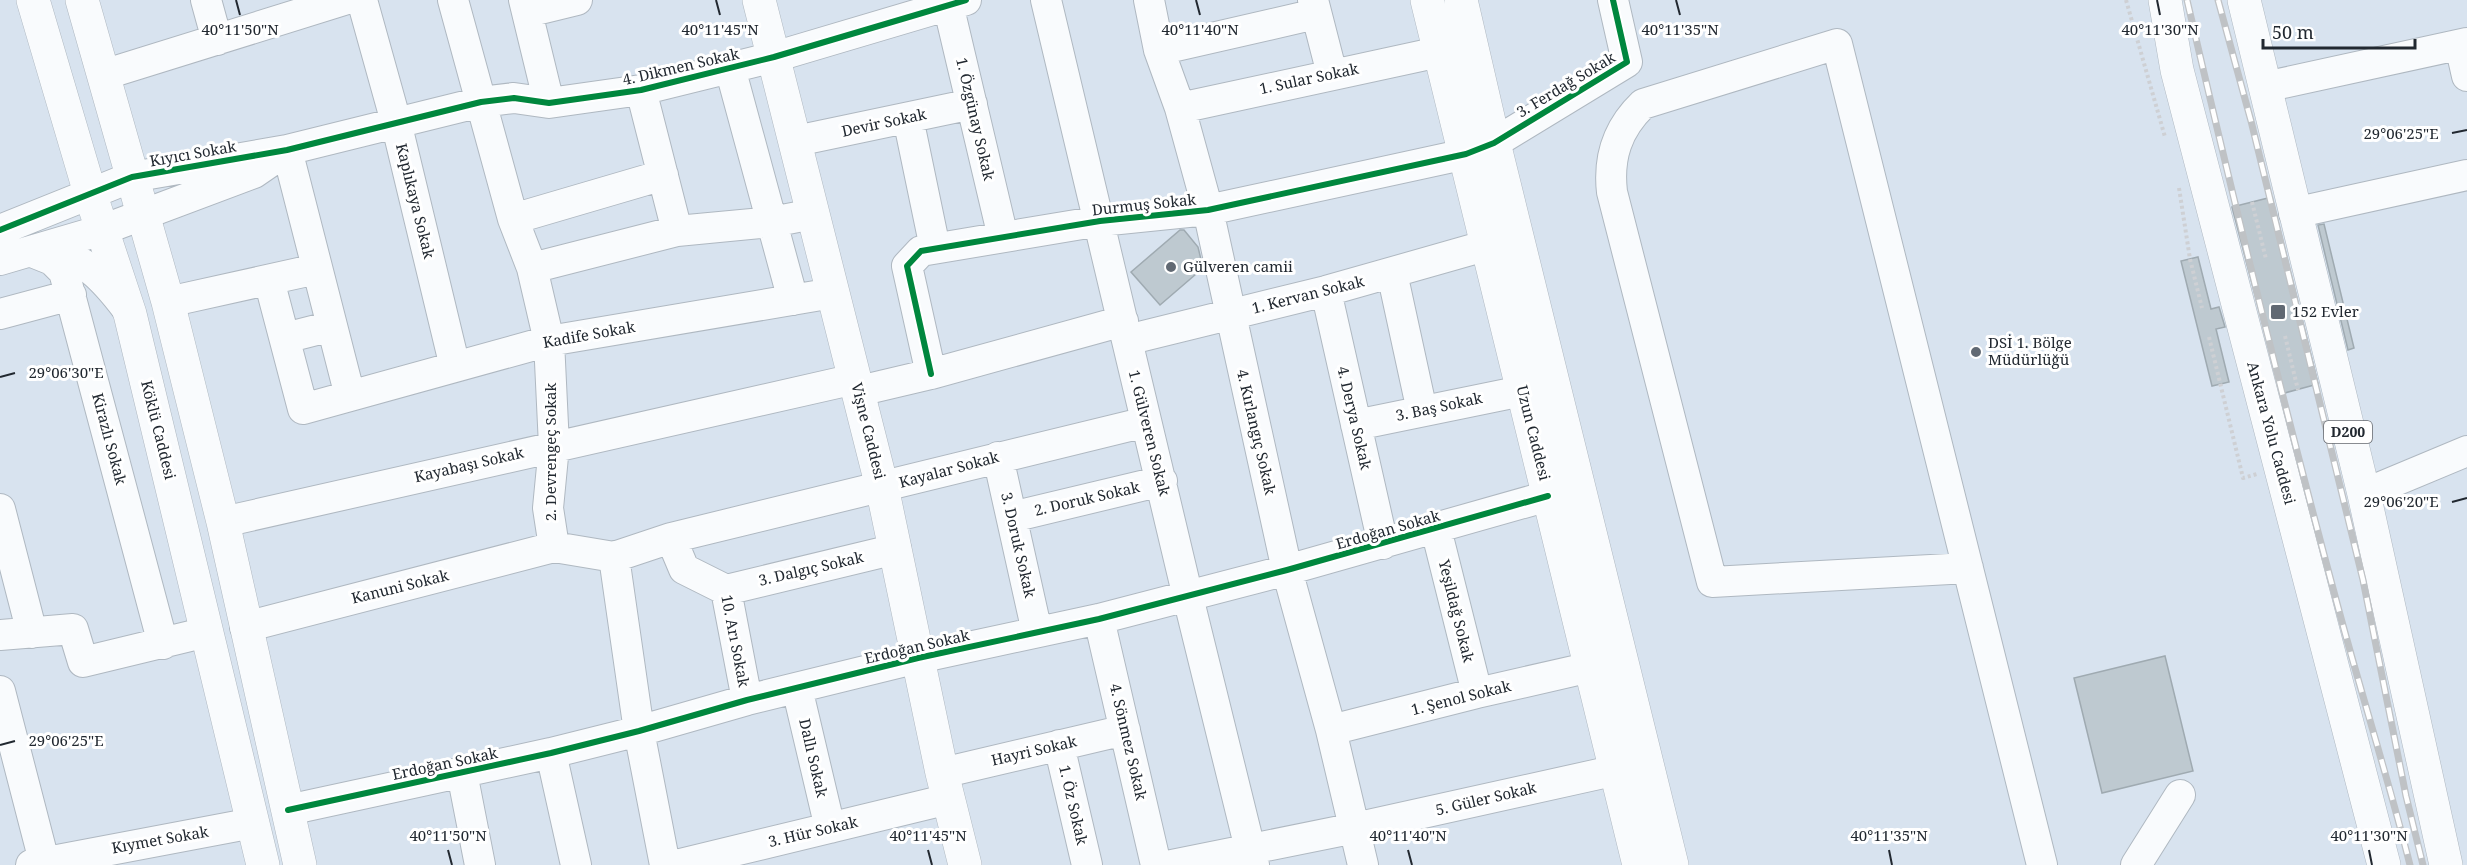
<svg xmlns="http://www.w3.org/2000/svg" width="2467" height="865" viewBox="0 0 2467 865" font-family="'Noto Serif',serif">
<rect width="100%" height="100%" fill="#d8e3ef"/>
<path fill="#bec9d0" stroke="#9faab1" stroke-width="1.5" d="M2272,197l46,187 -37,10 -49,-187z
M2324,224l30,124 -6,2 -30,-125z
M1180,230h4l14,17 5,21 -43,37 -29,-33z
M2198,257l13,52 8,-2 6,20 -9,2 13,53 -17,4 -31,-125z
M2165,656l28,115 -91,22 -28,-115z"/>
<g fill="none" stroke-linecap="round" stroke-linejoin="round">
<defs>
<path id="minor" d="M206,0l11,40
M362,0l34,122 59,245
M453,0l60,219 19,49 17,73 5,105 -6,62 6,39 60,10 25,174 26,134
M524,0l25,103
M947,0l56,237
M1046,0l142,597 66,268
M1149,0l10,50 21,58 28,102 79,360 44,160 32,135
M1313,0l19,74
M528,12l49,-12
M2460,45l7,31
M1159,50l157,-36
M730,68l63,232
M103,75l241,-75
M2265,87l202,-44
M641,90l36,141
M1180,108l259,-56
M908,118l27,130
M796,141l176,-37
M287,150l63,246
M2294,213l173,-38
M513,219l150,-44
M0,230l132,-53 155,-27 194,-48 33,-4 35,5 92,-13 133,-33 192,-57
M32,252l20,8 12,12 99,372
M44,252c38,1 61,28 83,57
M0,260l102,-30 152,-57 16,-11
M532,268l145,-37 95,-9 41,-8
M1392,273l30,138
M269,280l34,129 246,-68 284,-48
M1326,291l57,253
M168,302l149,-33
M0,314l71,-19
M285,338l47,-12
M1127,340l199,-49 162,-46
M931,374l-24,-108 14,-15 179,-30 108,-11 258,-56 28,-11 133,-81 -14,-62
M859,391l72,-17 192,-53
M1356,425l166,-34
M998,457l39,175
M2364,494l103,-43
M0,509l32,124
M1012,517l150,-36
M223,522l632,-143
M1436,529l41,164
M671,538l13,31 42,21 21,110
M614,557l57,-19 475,-116
M1968,568l-256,14 -100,-390c-4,-35 5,-63 31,-88l194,-60 205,821
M726,590l170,-41
M1099,619l57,246
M245,627l309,-80
M0,635l73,-6 10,33 124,-30
M797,688l33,140
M0,691l44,170
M1331,730l146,-37 114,-26
M1059,745l28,120
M551,753l25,112
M462,773l18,92
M942,773l183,-43
M288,810l263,-57 88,-22 108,-31 171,-42 181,-39 188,-49 261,-74
M31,865l222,-42
M676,865l273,-66
M1172,865l183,-37 262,-58
M2136,865l44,-70"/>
<path id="major" d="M33,0l57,193 40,121 133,551
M82,0l86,302 55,220 77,343
M759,0l123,487 60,286 23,92
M1427,0l212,865
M1461,0l33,143 178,722"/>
<path id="highway" d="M2165,0l12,70 207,795
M2244,0l120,494 82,371"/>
</defs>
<use href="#minor" stroke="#afb8c1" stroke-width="32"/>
<use href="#major" stroke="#afb8c1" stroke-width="34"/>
<use href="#highway" stroke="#afb8c1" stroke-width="34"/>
<path stroke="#ced0d4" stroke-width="4" stroke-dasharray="3 3" stroke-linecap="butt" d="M2126,0l39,137
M2179,188l11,71 12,49
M2252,202l14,57
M2285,336l13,54
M2209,337l34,141 14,-4"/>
<use href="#minor" stroke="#f9fbfd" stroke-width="30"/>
<use href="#major" stroke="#f9fbfd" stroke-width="33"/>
<use href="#highway" stroke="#f9fbfd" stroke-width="33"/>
<defs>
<path id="rail" d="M2187,0c47,203 97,406 151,607 23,86 50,171 72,258
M2218,0l33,121 112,459 43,216 17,69"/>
</defs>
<use href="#rail" stroke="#bfc2c5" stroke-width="7"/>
<use href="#rail" stroke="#fff" stroke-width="4.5" stroke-dasharray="14" stroke-linecap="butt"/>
<defs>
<path id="cycleway" d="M0,230l132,-53 155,-27 194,-48 33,-4 35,5 92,-13 133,-33 192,-57
M931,374l-24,-108 14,-15 179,-30 108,-11 258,-56 28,-11 133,-81 -14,-62
M288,810l263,-57 88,-22 108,-31 171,-42 181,-39 188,-49 261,-74"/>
</defs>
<use href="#cycleway" stroke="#fff" stroke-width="10"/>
<use href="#cycleway" stroke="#00873e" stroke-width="6"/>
</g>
<path fill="none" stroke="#212830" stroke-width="2" d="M236,0l4,15M716,0l4,15M1196,0l4,15M1676,0l4,15M2157,0l3,15M2452,133l15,-3M0,377l15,-4M2452,502l15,-4M0,745l15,-4M448,850l4,15M928,850l4,15M1408,850l4,15M1889,850l3,15M2369,850l3,15"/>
<g fill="#616973" stroke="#fff" stroke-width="2">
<circle cx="1171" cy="267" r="6"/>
<rect x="2270" y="304" width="16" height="16" rx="3"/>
<circle cx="1976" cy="352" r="6"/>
</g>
<g text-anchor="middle" stroke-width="6" stroke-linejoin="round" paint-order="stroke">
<rect fill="#fff" stroke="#64686e" stroke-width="1.5" x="2324" y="421" width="48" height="22" rx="4.5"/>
<g font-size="14" font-weight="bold" fill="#212830">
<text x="2348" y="437">D200</text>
</g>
<g font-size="15" fill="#212830" stroke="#fff">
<text transform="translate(681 67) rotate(-13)" y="5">4. Dikmen Sokak</text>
<text transform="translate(1309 79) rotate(-12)" y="5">1. Sular Sokak</text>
<text transform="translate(1566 85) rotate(-31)" y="5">3. Ferdağ Sokak</text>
<text transform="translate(975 119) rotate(77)" y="5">1. Özgünay Sokak</text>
<text transform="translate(884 123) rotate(-12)" y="5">Devir Sokak</text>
<text transform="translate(193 154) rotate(-10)" y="5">Kıyıcı Sokak</text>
<text transform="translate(415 201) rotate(76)" y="5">Kaplıkaya Sokak</text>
<text transform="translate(1144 205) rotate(-6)" y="5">Durmuş Sokak</text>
<text transform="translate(1308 295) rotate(-14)" y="5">1. Kervan Sokak</text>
<text transform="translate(589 335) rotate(-10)" y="5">Kadife Sokak</text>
<text transform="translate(1439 407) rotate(-12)" y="5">3. Baş Sokak</text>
<text transform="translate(1354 418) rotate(77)" y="5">4. Derya Sokak</text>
<text transform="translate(158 430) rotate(76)" y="5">Köklü Caddesi</text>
<text transform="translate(868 431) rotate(76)" y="5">Vişne Caddesi</text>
<text transform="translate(1256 432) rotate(77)" y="5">4. Kırlangıç Sokak</text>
<text transform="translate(1149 433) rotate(76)" y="5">1. Gülveren Sokak</text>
<text transform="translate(1533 433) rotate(76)" y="5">Uzun Caddesi</text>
<text transform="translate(2271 433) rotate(75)" y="5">Ankara Yolu Caddesi</text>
<text transform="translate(109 439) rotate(75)" y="5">Kirazlı Sokak</text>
<text transform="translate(551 452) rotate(-90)" y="5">2. Devrengeç Sokak</text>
<text transform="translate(469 465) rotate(-13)" y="5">Kayabaşı Sokak</text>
<text transform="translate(949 470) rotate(-15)" y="5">Kayalar Sokak</text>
<text transform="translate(1087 499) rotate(-13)" y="5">2. Doruk Sokak</text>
<text transform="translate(1388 530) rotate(-16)" y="5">Erdoğan Sokak</text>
<text transform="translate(1018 545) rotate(77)" y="5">3. Doruk Sokak</text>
<text transform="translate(811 569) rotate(-13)" y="5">3. Dalgıç Sokak</text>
<text transform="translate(400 587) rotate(-14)" y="5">Kanuni Sokak</text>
<text transform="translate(1456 611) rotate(76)" y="5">Yeşildağ Sokak</text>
<text transform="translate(735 641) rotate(79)" y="5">10. Arı Sokak</text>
<text transform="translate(917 647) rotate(-13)" y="5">Erdoğan Sokak</text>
<text transform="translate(1461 698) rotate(-14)" y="5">1. Şenol Sokak</text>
<text transform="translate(1128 742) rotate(77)" y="5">4. Sönmez Sokak</text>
<text transform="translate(1034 751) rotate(-13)" y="5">Hayri Sokak</text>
<text transform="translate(813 758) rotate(77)" y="5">Dallı Sokak</text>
<text transform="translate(445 764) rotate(-12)" y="5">Erdoğan Sokak</text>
<text transform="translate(1486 799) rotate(-13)" y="5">5. Güler Sokak</text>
<text transform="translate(1073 805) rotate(77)" y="5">1. Öz Sokak</text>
<text transform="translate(813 832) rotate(-13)" y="5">3. Hür Sokak</text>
<text transform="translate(160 840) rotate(-10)" y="5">Kıymet Sokak</text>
</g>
<g font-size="15" fill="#212830" stroke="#fff" text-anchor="start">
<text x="1183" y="272">Gülveren camii</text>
<text x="2292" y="317">152 Evler</text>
<text x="1988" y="348">DSİ 1. Bölge<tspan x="1988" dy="17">Müdürlüğü</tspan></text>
</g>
</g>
<g font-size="15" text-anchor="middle" fill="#212830" stroke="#fff" stroke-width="6" stroke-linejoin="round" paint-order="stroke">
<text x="240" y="35">40°11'50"N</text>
<text x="720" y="35">40°11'45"N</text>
<text x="1200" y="35">40°11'40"N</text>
<text x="1680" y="35">40°11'35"N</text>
<text x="2160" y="35">40°11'30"N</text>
<text x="2401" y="139">29°06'25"E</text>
<text x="66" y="378">29°06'30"E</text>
<text x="2401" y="507">29°06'20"E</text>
<text x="66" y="746">29°06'25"E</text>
<text x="448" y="841">40°11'50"N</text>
<text x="928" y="841">40°11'45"N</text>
<text x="1408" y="841">40°11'40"N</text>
<text x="1889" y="841">40°11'35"N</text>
<text x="2369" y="841">40°11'30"N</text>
</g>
<path d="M2263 39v9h152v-9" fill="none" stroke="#212830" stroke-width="3"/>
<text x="2272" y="39" font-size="18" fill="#212830" stroke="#ffffff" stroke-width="4.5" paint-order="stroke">50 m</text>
</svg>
